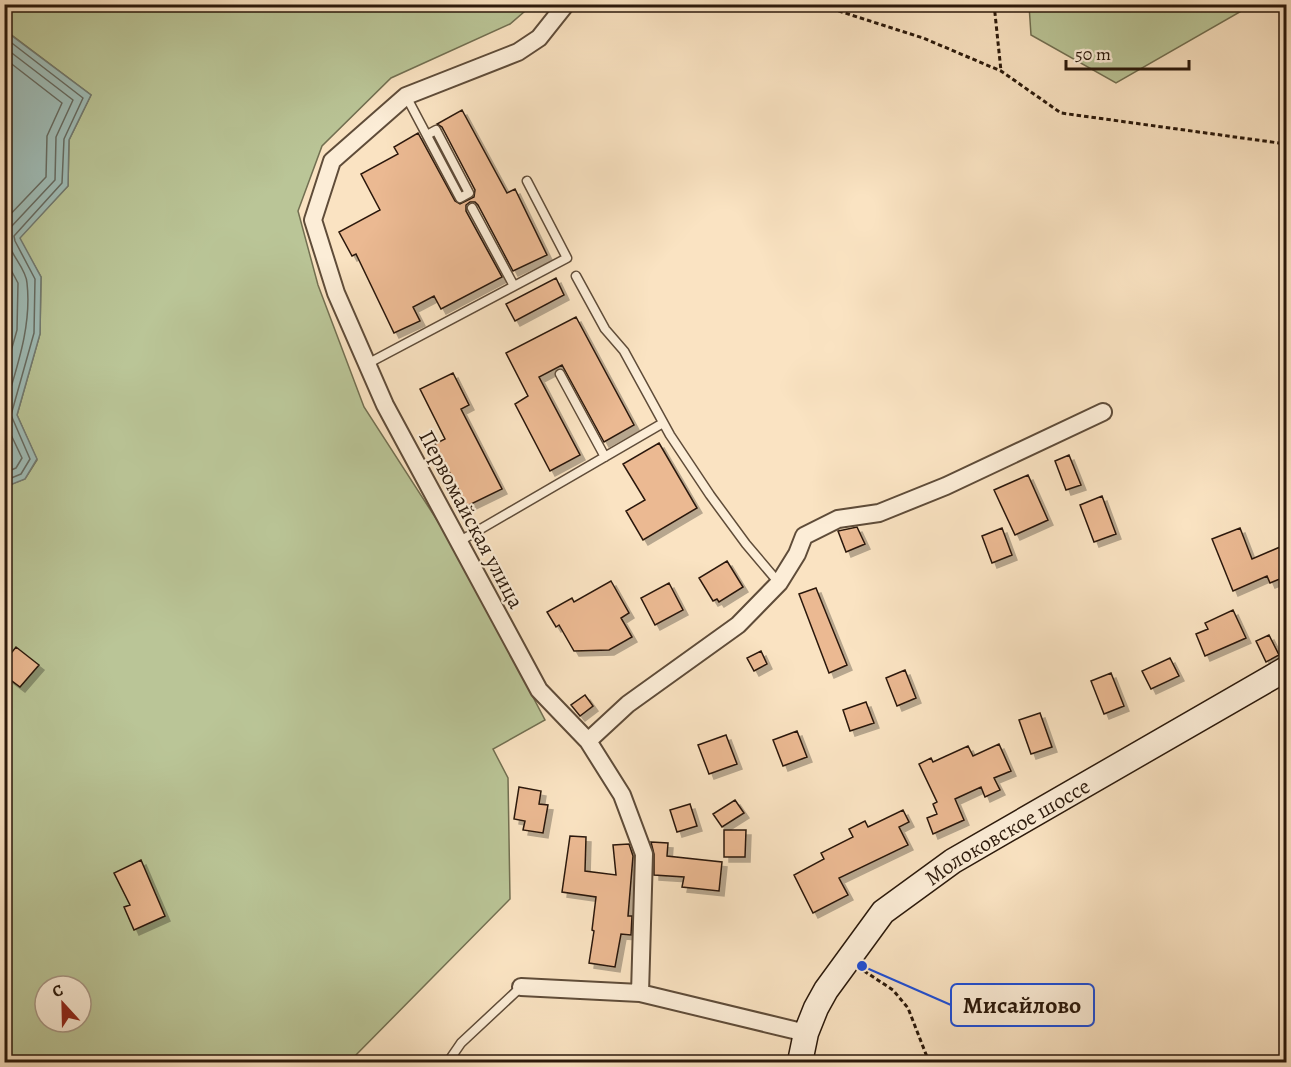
<svg xmlns="http://www.w3.org/2000/svg" width="1291" height="1067" viewBox="0 0 1291 1067" font-family="Alegreya,serif">
<defs>
<filter id="shadow"><feDropShadow dx="5" dy="5" stdDeviation="0" flood-color="#0004"/></filter>
</defs>
<rect width="100%" height="100%" fill="#fae3c2"/>
<filter id="stains"><feTurbulence type="fractalNoise" baseFrequency=".00333" numOctaves="4"/><feColorMatrix values="0 0 0 0 .2 0 0 0 0 .09 0 0 0 0 .02 0 0 0 .5 -.17"/></filter>
<radialGradient id="worn" r=".72"><stop offset=".6" stop-color="#630" stop-opacity="0"/><stop offset="1" stop-color="#630" stop-opacity=".3"/></radialGradient>
<path fill="#bac597" stroke="#726f51" stroke-width="1.5" fill-rule="evenodd" d="M5,5h527l-22,19 -119,54 -69,68 -24,65 20,74 46,122 91,141 90,172 -52,29 15,29 2,121 -161,163h-344l-1,-575 21,-8 12,-19 -20,-45 23,-81 1,-57 -22,-39 49,-52 1,-46 22,-45 -86,-65zM45,986h36v36h-36z
M1029,5v-1l223,1 -136,78 -85,-48z"/>
<path fill="#9fbdb8" stroke="#717b73" stroke-width="1.5" d="M4,30l87,65 -22,45 -1,46 -48,52 21,39 -1,57 -23,81 20,44 -12,20 -20,8z"/>
<g fill="none" stroke-linecap="round" stroke-linejoin="round">
<path stroke="#656b62" stroke-width="1.5" d="M4,37l79,61 -19,41 -2,44 -48,53 1,5 20,38 -1,54 -23,82 19,44 -9,15 -17,7
M4,47l69,53 -17,37 -1,43 -45,48c-10,20 16,36 17,55 5,44 -11,86 -23,128
M4,58l58,45 -15,33 -1,41 -42,44
M4,257l14,26 -1,47 -13,46
M4,420l18,38 -6,10 -12,5"/>
</g>
<path fill="#ebb992" stroke="#2b190b" stroke-width="1.5" filter="url(#shadow)" d="M462,110l45,83 8,-4 32,66 -34,16 -35,-66 -3,-3h-5l-4,3v6l36,66 -61,32 -7,-13 -21,11 7,14 -26,12 -38,-79 -4,2 -13,-24 41,-22 -19,-36 37,-20 -4,-7 24,-14 37,68 5,3 14,-7 1,-7 -33,-63 -5,-3z
M556,278l8,17 -49,26 -9,-17z
M576,317l58,108 -30,17 -42,-77 -23,12 41,78 -30,16 -35,-67 13,-8 -22,-43z
M453,373l16,32 -8,4 41,80 -35,17 -32,-62 10,-5 -25,-50z
M659,443l38,65 -54,32 -17,-29 19,-11 -22,-36z
M1069,455l12,30 -15,5 -11,-29z
M1028,475l20,45 -33,15 -21,-45z
M1102,496l14,38 -22,8 -14,-37z
M857,527l8,17 -19,8 -8,-21z
M1002,528l10,27 -20,8 -10,-27z
M1240,528l12,31 35,-15v32l-17,7 -3,-7 -34,15 -21,-52z
M727,561l16,26 -24,15 -2,-3 -4,2 -14,-23z
M611,581l18,32 -8,5 11,19 -23,13 -35,1 -15,-26 -3,2 -9,-15 25,-14 2,4z
M669,583l14,27 -28,15 -14,-27z
M816,588l31,77 -18,8 -30,-79z
M1233,610l13,28 -41,18 -9,-22 12,-5 -3,-6z
M1269,635l10,20 -13,7 -10,-21z
M16,647l23,18 -19,22 -16,-12v-13z
M761,651l6,13 -13,7 -7,-13z
M1170,658l9,18 -28,13 -9,-18z
M905,670l11,28 -19,8 -11,-28z
M1111,673l13,33 -20,8 -13,-33z
M585,695l8,11 -13,10 -9,-11z
M866,702l8,21 -24,8 -7,-21z
M1040,713l12,34 -21,7 -12,-34z
M797,731l10,26 -24,9 -10,-26z
M726,735l11,29 -28,10 -11,-29z
M999,744l12,27 -17,7 6,12 -15,7 -4,-10 -26,12 9,21 -31,14 -6,-16 10,-4 -4,-10 4,-2 -18,-38 12,-6 2,4 35,-16 5,10z
M519,787l22,4 -2,13 9,1 -5,28 -20,-3 2,-9 -11,-2z
M735,800l9,13 -22,14 -9,-13z
M690,804l7,22 -20,6 -7,-22z
M903,810l6,12 -10,5 9,18 -69,33 9,17 -35,18 -19,-38 30,-16 -3,-6 32,-16 -4,-8 16,-8 3,6z
M724,830h22l-1,27h-21z
M570,836l16,1 -1,34 31,4 -3,-30 16,-1 4,12 -5,60h4l-1,19 -10,-1 -6,33 -26,-4 5,-32 -2,-1 4,-33 -34,-5z
M651,842l17,1 -1,13 55,6 -3,29 -37,-4 2,-10 -30,-2v-21z
M141,860l24,56 -31,14 -10,-23 6,-2 -16,-32z"/>
<g fill="none" stroke-linecap="round" stroke-linejoin="round">
<defs>
<path id="lane" d="M406,96l54,102 9,-5 -33,-63 -9,5
M472,208l42,78
M576,276l29,53 19,22 46,84 40,60 36,49 33,39
M367,364l200,-106 -40,-77
M560,374l45,83
M460,541l203,-118
M448,1062l13,-19 60,-56"/>
<path id="street" d="M566,4l-27,34 -21,14 -112,44 -74,65 -19,59 23,73 49,112 154,285 49,51 34,54 22,59 -4,139
M588,741l40,-37 110,-79 41,-42 18,-29 7,-18 34,-17 41,-6 67,-27 157,-74
M521,987l119,6 166,40"/>
<g id="secondary">
<path id="s1" d="M800,1062l6,-29 10,-25 10,-18 57,-78 70,-51 333,-192"/>
</g>
</defs>
<use href="#lane" stroke="#5f4c39" stroke-width="11"/>
<use href="#street" stroke="#5f4c39" stroke-width="20"/>
<use href="#secondary" stroke="#2b190b" stroke-width="27"/>
<path stroke="#2b190b" stroke-width="3" stroke-dasharray="4.5 3" stroke-linecap="butt" d="M817,4l106,34 78,33 60,42 225,31
M994,4l7,67
M994,12l6,-8
M864,971l29,19 15,18 21,54"/>
<use href="#lane" stroke="#fcedd7" stroke-width="8"/>
<use href="#street" stroke="#fcedd7" stroke-width="16"/>
<use href="#secondary" stroke="#fcedd7" stroke-width="24"/>
</g>
<g text-anchor="middle" stroke-width="4.5" stroke-linejoin="round" paint-order="stroke">
<g font-size="22" fill="#2b190b" stroke="#fcedd7">
<text transform="translate(472 519) rotate(62)" y="8">Первомайская улица</text>
<text dy="8" stroke="none"><textPath href="#s1" startOffset="322">Молоковское шоссе</textPath></text>
</g>
</g>
<path fill="none" stroke="#1d4ed8" stroke-width="2" d="M862 966L951 1005"/>
<circle fill="#1d4ed8" stroke="#fcedd7" stroke-width="2" cx="862" cy="966" r="6"/>
<rect fill="#fcedd7" stroke="#1d4ed8" stroke-width="2" x="951" y="984" width="143" height="42" rx="6"/>
<g font-size="24" text-anchor="middle" font-weight="bold" fill="#2b190b">
<text x="1022" y="1013">Мисайлово</text>
</g>
<rect width="1291" height="1067" fill="none" stroke="#fae3c2" stroke-width="24"/>
<rect x="6" y="6" width="1279" height="1055" fill="none" stroke="#2b190b" stroke-width="3"/>
<rect x="12" y="12" width="1267" height="1043" fill="none" stroke="#2b190b" stroke-width="1.5"/>
<g transform="translate(63 1004) rotate(338)"><circle r="28" fill="#fcedd7" stroke="#a89885" stroke-width="1.5"/>
<path d="M0-4.5L10 22L0 15L-10 22Z" fill="#8f2418"/>
<text y="-9" font-size="16" font-weight="bold" text-anchor="middle" fill="#2b190b">С</text>
</g>
<path d="M1066 60v9h123v-9" fill="none" stroke="#2b190b" stroke-width="3"/>
<text x="1075" y="60" font-size="18" fill="#2b190b" stroke="#fcedd7" stroke-width="4.5" paint-order="stroke">50 m</text>
<rect width="100%" height="100%" filter="url(#stains)"/>
<rect width="100%" height="100%" fill="url(#worn)"/>
</svg>
